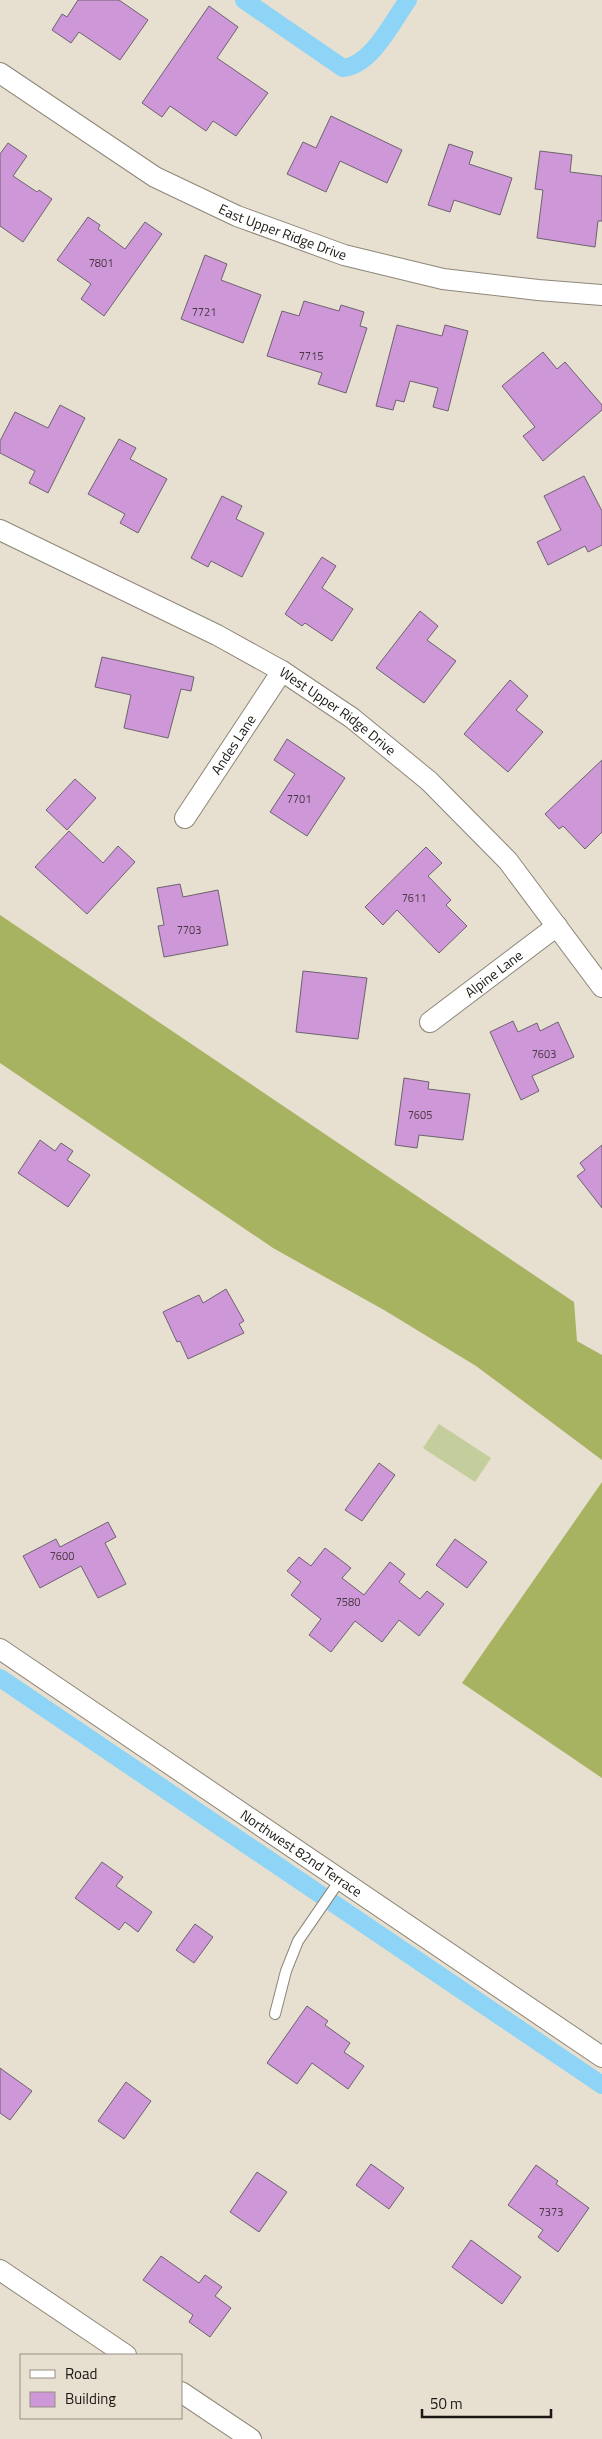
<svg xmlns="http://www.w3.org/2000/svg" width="602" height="2439" viewBox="0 0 602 2439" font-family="'Titillium Web',sans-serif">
<rect width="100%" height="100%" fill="#e7dfd0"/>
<path fill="#c4cd9c" d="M439,1424l52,34 -16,24 -52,-34z"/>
<path fill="#a7b361" d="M0,915l574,387 3,39 25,14v105l-126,-94 -92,-56 -111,-62 -273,-185z
M602,1482v296l-140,-95z"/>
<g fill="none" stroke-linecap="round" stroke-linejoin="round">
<path stroke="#8dd4f6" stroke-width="18" d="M244,0l99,68c29,-3 49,-46 65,-68
M0,1678l602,407"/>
</g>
<path fill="#ce97d7" stroke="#6d636f" d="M78,0h41l29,20 -28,40 -41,-28 -8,11 -19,-13 10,-16 5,3z
M209,6l29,21 -21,31 51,35 -32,43 -23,-15 -7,10 -36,-25 -8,11 -20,-14z
M331,116l71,34 -15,33 -47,-22 -14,31 -39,-18 16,-32 13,6z
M8,143l19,13 -14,20 24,16 2,-2 13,9 -29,43 -23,-16v-72z
M449,144l24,8 -4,12 43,14 -12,37 -46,-15 -4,12 -22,-7z
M540,151l32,4 -2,17 32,4v45h-4l-3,26 -58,-9 6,-48 -8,-1z
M88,217l12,8 -2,4 27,20 20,-27 17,12 -58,82 -23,-17 10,-15 -34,-24z
M205,255l22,9 -6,16 40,15 -18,48 -62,-24z
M304,301l35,10 2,-6 23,7 -4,14 7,2 -21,65 -28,-9 4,-11 -55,-17 15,-45 17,5z
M397,325l45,11 3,-11 23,6 -20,80 -15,-4 5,-19 -28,-7 -6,21 -8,-2 -3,10 -17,-4z
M543,352l14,17 8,-7 37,43v5l-59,51 -20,-25 12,-9 -33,-41z
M60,405l25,13 -37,75 -19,-10 6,-12 -35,-18v-12l15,-29 33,16z
M119,439l17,9 -6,11 37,20 -29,54 -18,-10 5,-9 -37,-20z
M584,476l18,35v34l-14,7 -3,-6 -37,19 -11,-23 24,-12 -17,-34z
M222,496l20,10 -6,13 28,14 -22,44 -31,-16 -3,6 -17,-9z
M322,557l14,9 -14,22 31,21 -21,32 -27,-18 -3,3 -17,-12z
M420,611l18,15 -11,14 29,21 -32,42 -48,-35z
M102,657l92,20 -3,14 -10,-2 -13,49 -44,-10 7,-33 -36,-8z
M510,680l18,16 -12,14 27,22 -35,40 -44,-38z
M287,739l58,39 -38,58 -37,-24 25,-38 -21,-14z
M602,760v72l-17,17 -22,-23 -4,3 -14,-15z
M75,779l21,19 -29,32 -21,-20z
M69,831l34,32 15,-17 17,16 -48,52 -52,-47z
M426,847l16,16 -14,13 23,24 -5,5 21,21 -28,27 -42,-43 -14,15 -18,-18z
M180,884l3,13 35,-7 10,55 -64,12 -6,-31 6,-1 -7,-37z
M303,971l64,7 -9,61 -62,-7z
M513,1021l5,11 19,-9 3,8 18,-9 16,35 -42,19 7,15 -18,9 -31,-68z
M404,1078l25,4 -1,7 42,5 -7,46 -44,-5 -2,13 -22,-3z
M40,1140l15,11 6,-8 12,8 -6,9 23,15 -22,32 -50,-34z
M602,1145v63l-25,-32 8,-6 -5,-7z
M226,1289l18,32 -5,3 5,9 -56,26 -8,-18 -3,1 -14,-30 36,-17 4,8z
M379,1463l16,12 -33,46 -17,-11z
M108,1522l8,15 -11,6 21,41 -28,14 -17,-32 -41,22 -17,-32 33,-17 4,8z
M455,1539l32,23 -20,26 -31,-23z
M325,1548l26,20 -9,10 22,17 26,-33 15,12 -6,8 21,17 7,-8 17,13 -25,32 -20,-16 -17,22 -27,-21 -24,31 -22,-17 12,-16 -30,-24 10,-13 -14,-11 12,-14 12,9z
M102,1862l21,15 -7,9 36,26 -14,20 -13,-10 -6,8 -44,-32z
M195,1924l18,13 -19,26 -18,-13z
M307,2006l21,15 -3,4 25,18 -6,9 20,14 -16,23 -36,-26 -15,21 -30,-21z
M0,2068l32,23 -22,29 -10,-7z
M126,2082l25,19 -27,38 -26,-18z
M371,2164l33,24 -15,21 -33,-24z
M536,2165l22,16 -2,3 33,24 -31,44 -20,-15 5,-7 -35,-25z
M257,2172l30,20 -28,40 -29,-20z
M471,2240l50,37 -19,27 -50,-37z
M161,2256l38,27 6,-8 17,12 -7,9 16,12 -21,29 -21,-15 4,-7 -50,-35z"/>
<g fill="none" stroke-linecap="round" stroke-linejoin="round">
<defs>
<path id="service" d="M275,2014l11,-43 12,-30 42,-61"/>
<g id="minor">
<path id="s1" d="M0,73l155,104 82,39 107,39 99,24 95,11 64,5"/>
<path id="s2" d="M0,530l217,105 65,36 70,47 77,63 79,80 94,126"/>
<path id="s3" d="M185,818l97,-147"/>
<path id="s4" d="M430,1022l127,-96"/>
<path id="s5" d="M0,1649l602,408"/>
<path d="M0,2270l126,85"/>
<path d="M181,2392l70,47"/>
</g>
</defs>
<use href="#service" stroke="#8e8779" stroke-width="12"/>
<use href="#minor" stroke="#8e8779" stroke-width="22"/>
<use href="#service" stroke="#fff" stroke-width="10"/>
<use href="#minor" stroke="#fff" stroke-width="20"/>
</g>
<g text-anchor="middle" stroke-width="4" stroke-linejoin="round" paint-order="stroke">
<g font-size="11" fill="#473743">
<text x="101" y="267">7801</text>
<text x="204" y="316">7721</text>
<text x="311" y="360">7715</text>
<text x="299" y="803">7701</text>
<text x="414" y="902">7611</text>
<text x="189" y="934">7703</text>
<text x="544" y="1058">7603</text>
<text x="420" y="1119">7605</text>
<text x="62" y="1560">7600</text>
<text x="348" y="1606">7580</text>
<text x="551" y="2216">7373</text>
</g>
<g font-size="14" fill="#1a1712" stroke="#e7dfd0">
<text dy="5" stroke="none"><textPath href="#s1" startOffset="326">East Upper Ridge Drive</textPath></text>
<text dy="5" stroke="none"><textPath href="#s2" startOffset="384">West Upper Ridge Drive</textPath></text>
<text dy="5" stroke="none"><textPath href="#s3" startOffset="88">Andes Lane</textPath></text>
<text dy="5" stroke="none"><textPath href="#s4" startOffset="80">Alpine Lane</textPath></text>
<text dy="5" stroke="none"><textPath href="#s5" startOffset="364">Northwest 82nd Terrace</textPath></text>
</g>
</g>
<rect x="20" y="2354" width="162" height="65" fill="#e7dfd0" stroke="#958f84"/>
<rect x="30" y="2370" width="25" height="8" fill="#ffffff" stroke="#958f84"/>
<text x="65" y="2379" font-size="15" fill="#1a1712">Road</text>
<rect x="30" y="2392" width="25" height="15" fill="#ce97d7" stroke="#958f84"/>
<text x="65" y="2404" font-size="15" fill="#1a1712">Building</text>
<path d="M422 2409v8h129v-8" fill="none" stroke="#1a1712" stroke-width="2.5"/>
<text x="430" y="2409" font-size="15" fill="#1a1712" stroke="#e7dfd0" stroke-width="4" paint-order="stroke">50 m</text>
</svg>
